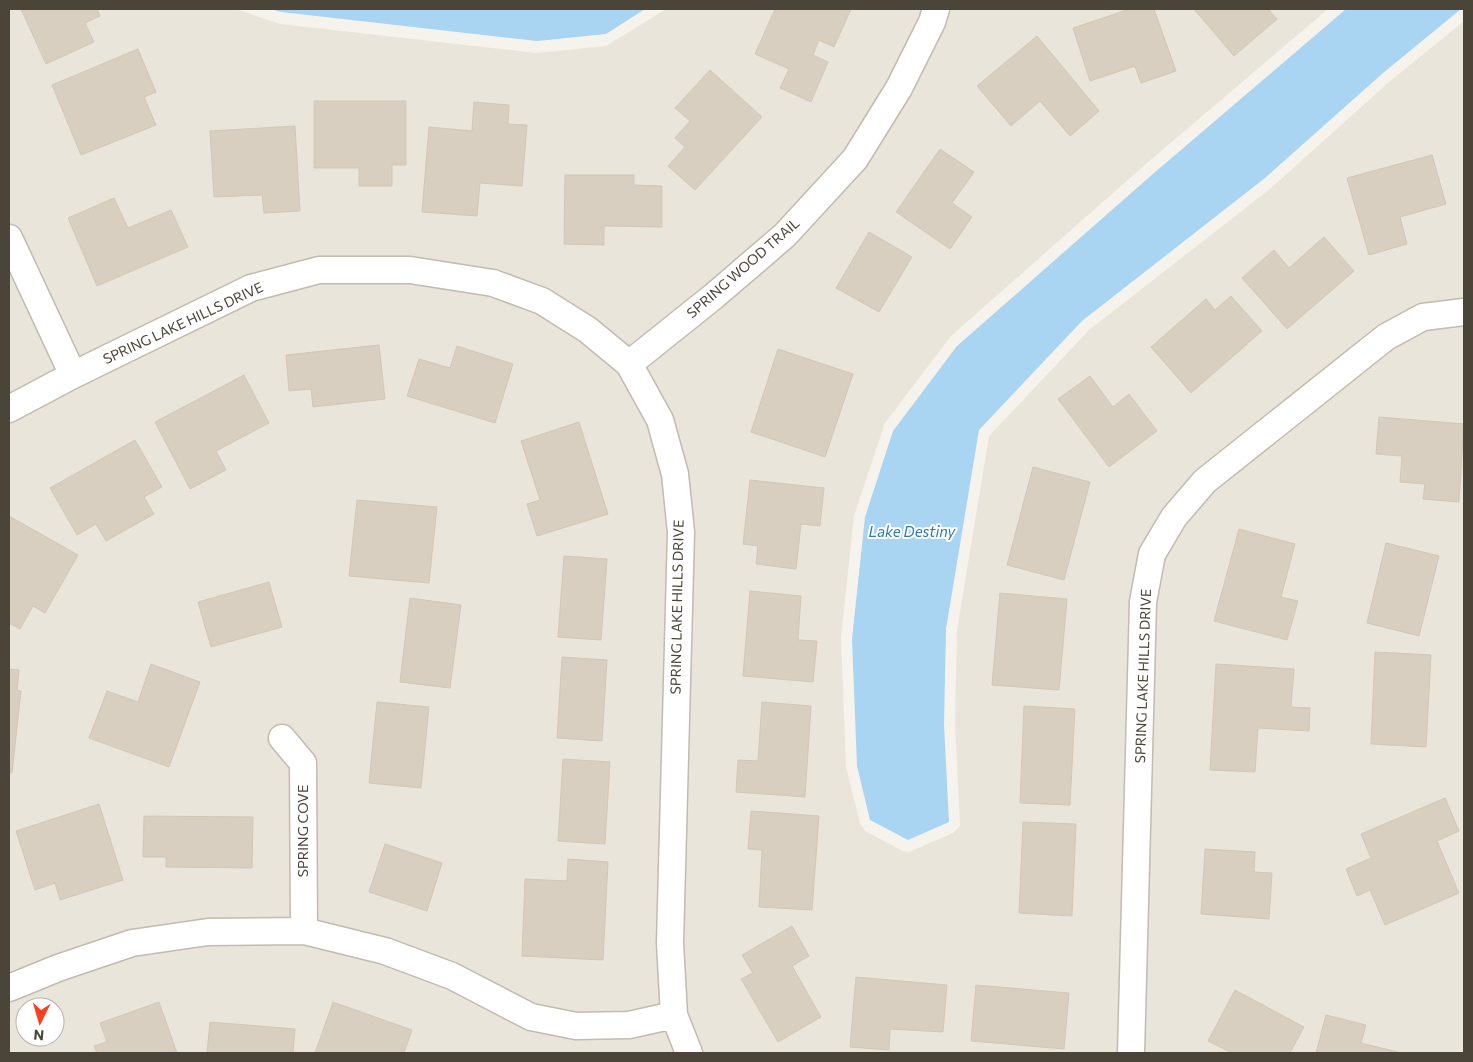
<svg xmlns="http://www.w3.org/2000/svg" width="1473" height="1062" viewBox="0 0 1473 1062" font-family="Commissioner,sans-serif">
<rect width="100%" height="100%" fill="#f6f3ec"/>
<path fill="#eae5da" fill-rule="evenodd" d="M9,9h227l44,15 256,29 70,-7 60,-37h662l-181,154 -196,173 -66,87 -31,93 -13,121 5,130 14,56 5,8 38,20 6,1 44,-19 5,-5 2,-3 -5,-102 2,-93 32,-194 100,-106 182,-142 118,-106 75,-61v1032h-1455zM25,1007h30v30h-30z"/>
<path fill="#a9d4f2" d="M271,9h374l-39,25 -69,7 -256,-29z
M1346,9h115l-78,64 -118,105 -183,143 -103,109 -33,199 -2,95 5,98 -41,18 -38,-20 -13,-54 -5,-127 13,-122 28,-86 64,-85 197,-173z"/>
<path fill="#d8cfc1" stroke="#d3c7b4" d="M21,9h76l3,7 -15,7 9,19 -48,22z
M775,9h76l-17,38 -15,-7 -6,15 15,7 -17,40 -31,-14 9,-19 -34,-15z
M1130,9h24l22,62 -35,12 -6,-17 -45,15 -17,-53z
M1194,9h74l9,10 -43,37z
M1037,36l62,75 -29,25 -30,-35 -29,25 -34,-40z
M138,49l18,43 -12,5 12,28 -75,30 -29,-70z
M710,70l52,47 -67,73 -27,-24 17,-19 -10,-9 15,-17 -15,-13z
M314,101h92v64h-14v21h-33v-18h-45z
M474,102l35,3 -1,19 19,1 -5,61 -42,-3 -3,33 -55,-4 7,-85 43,4z
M295,126l5,85 -36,2 -2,-18 -48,2 -4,-66z
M940,149l34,23 -22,31 20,14 -22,32 -54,-37z
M1432,155l14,49 -46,13 7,27 -38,11 -22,-77z
M565,175h69v10l28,1v41l-58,-1v19l-40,-1z
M114,198l14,30 43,-18 17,37 -91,39 -29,-68z
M869,232l43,25 -33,55 -43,-24z
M1324,237l30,34 -67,58 -45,-51 32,-28 15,18z
M1231,296l31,35 -71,62 -40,-46 55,-48 9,11z
M379,345l6,54 -72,8 -2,-18 -22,2 -3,-36z
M457,346l56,18 -18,59 -88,-27 12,-37 31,9z
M778,349l75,25 -28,83 -74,-25z
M244,375l25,48 -53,28 10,19 -36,19 -35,-67z
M1090,376l23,31 16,-13 28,37 -48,36 -51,-68z
M1379,417l85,7 -5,78 -36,-3 2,-15 -25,-2 2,-26 -26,-2z
M579,422l29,92 -71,22 -10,-32 13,-4 -19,-59z
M135,440l27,47 -18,10 10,17 -48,27 -10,-17 -19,11 -27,-47z
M1033,467l57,15 -26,98 -57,-15z
M750,480l74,8 -4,38 -19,-2 -5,45 -40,-5 2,-18 -15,-2z
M357,500l80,7 -8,76 -80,-7z
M9,516l69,39 -33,58 -12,-7 -13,23 -11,-6z
M1239,529l56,15 -14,53 17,4 -11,39 -73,-19z
M1386,543l53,13 -20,80 -52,-13z
M564,556l43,3 -6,81 -43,-3z
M269,582l13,45 -71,20 -13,-45z
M750,591l51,5 -3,44 19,1 -4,41 -70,-6z
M1000,593l67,6 -8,91 -67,-5z
M410,598l51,7 -11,83 -50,-6z
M1375,652l56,3 -5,92 -55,-3z
M562,657l45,3 -5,81 -45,-3z
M151,664l49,18 -31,85 -80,-29 18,-47 31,11z
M1216,664l78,5 -3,38 19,1 -1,23 -51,-3 -3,44 -45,-2z
M9,669l10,1 -2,20 4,1 -9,82h-3z
M377,702l52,5 -8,81 -52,-5z
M762,702l49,4 -6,91 -69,-5 2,-32 20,1z
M1024,706l51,3 -5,96 -50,-2z
M563,759l47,3 -5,82 -47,-3z
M1445,798l14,33 -22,10 22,52 -74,32 -15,-35 -13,6 -11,-27 25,-11 -10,-24z
M99,804l24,76 -63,20 -5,-17 -20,7 -19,-59z
M751,811l68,5 -7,94 -53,-3 3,-57 -14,-1z
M144,816l109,1 -1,51 -86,-1v-10h-23z
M1023,822l53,2 -4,92 -53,-3z
M385,844l57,19 -15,48 -58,-19z
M1205,849l50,3 -1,20 18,1 -3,46 -68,-5z
M568,859l40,3 -5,98 -81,-4 3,-77 42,2z
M792,926l17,30 -17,10 29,51 -43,25 -37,-63 12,-6 -11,-18z
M856,977l91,8 -4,47 -53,-3 -1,21 -39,-3z
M976,985l93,8 -5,56 -93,-8z
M1235,990l69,37 -14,26h-58l-24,-12z
M159,1002l18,51h-80l-3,-7 13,-4 -7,-19z
M333,1002l79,28 -8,23h-89z
M1326,1015l40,10 -5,18 41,10h-86z
M210,1022l85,7 -2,24h-86z"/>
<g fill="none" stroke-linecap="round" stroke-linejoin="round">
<defs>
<path id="street" d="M9,238l64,137
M629,364l85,-68 71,-61 70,-76 44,-71 33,-66 4,-13
M9,409l64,-34 178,-87 68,-18h91l83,13 49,18 46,29 41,34 31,56 15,54 6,58 -11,411 4,72 15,38
M282,738l21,25 1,168
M9,988l49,-20 74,-25 76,-11 96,-1 81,20 67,25 79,41 45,9 53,-1 45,-10
M1131,1053l12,-451 9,-48 22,-37 31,-36 181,-144 37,-20 41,-5"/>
</defs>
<use href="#street" stroke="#c2bbae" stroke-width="29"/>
<use href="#street" stroke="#fff" stroke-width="26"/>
</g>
<g text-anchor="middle" stroke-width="4" stroke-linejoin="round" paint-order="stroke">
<g font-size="14" fill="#4b4439" stroke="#fff">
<text transform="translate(743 268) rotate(-41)" y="5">SPRING WOOD TRAIL</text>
<text transform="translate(183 323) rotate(-25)" y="5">SPRING LAKE HILLS DRIVE</text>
<text transform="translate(677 607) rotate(-89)" y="5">SPRING LAKE HILLS DRIVE</text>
<text transform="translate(1143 676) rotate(-88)" y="5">SPRING LAKE HILLS DRIVE</text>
<text transform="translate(303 831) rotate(-90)" y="5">SPRING COVE</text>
</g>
<g font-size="15" font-style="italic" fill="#2e7ab2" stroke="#fff">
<text x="912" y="537">Lake Destiny</text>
</g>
</g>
<rect width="1473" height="1062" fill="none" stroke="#4b4439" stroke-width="20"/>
<g transform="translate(40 1022) rotate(185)"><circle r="24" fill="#ffffff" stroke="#b7b4b0"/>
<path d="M0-4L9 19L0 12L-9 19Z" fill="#fc3f1d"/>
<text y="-8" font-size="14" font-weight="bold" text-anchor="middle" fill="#4b4439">N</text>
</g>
</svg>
